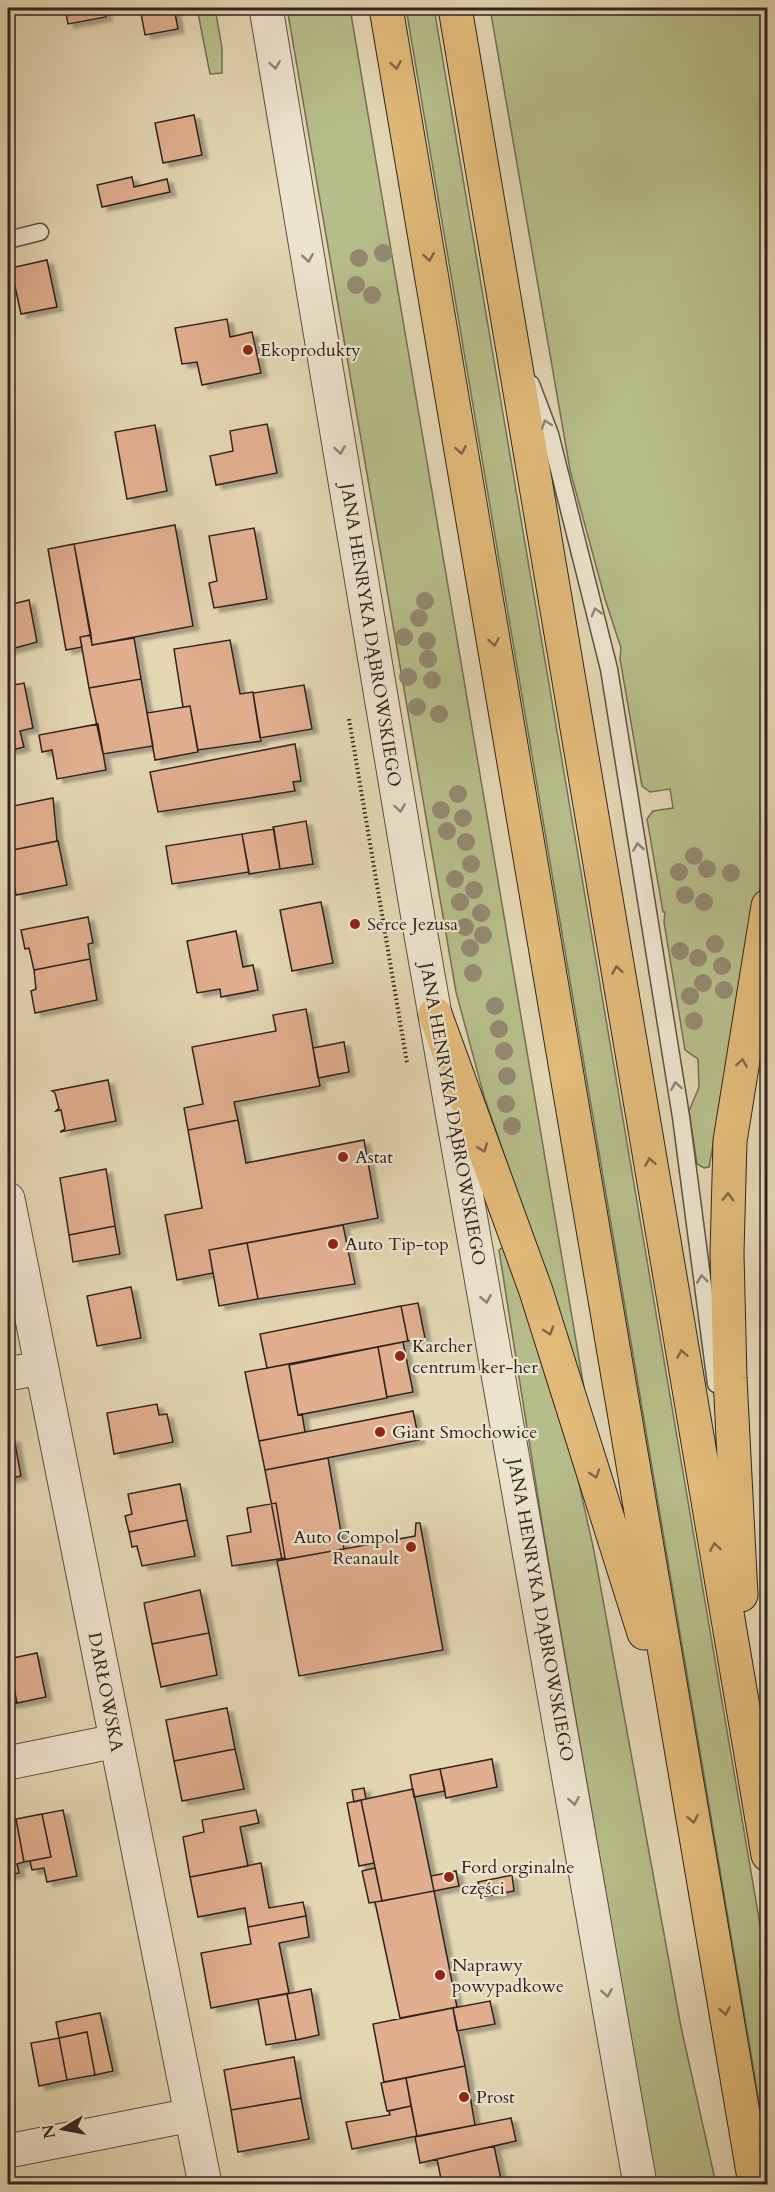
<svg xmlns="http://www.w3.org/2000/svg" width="775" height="2192" viewBox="0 0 775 2192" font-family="Cardo,serif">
<defs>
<filter id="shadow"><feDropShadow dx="6" dy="4" stdDeviation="1.5" flood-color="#0004"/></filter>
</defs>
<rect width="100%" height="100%" fill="#e3d6b3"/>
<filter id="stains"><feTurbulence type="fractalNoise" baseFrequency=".00333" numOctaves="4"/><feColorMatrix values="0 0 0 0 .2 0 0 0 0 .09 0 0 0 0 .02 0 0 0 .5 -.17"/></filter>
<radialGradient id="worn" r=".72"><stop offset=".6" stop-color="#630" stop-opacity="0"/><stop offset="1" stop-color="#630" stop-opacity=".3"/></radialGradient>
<path fill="#b6bd8a" stroke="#737054" stroke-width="1.5" d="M197,8h18l7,40v25l-12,1z
M287,8h63l234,1380 -100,-292 -28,-104z
M406,8h28l333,1958v183z
M490,8h277v844l-58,315 -5,1 -7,-4 -8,-53 10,-24 -1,-28 -13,-9 -21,-128 1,-10h-2l-16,-93 6,-8 20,-3 -3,-19 -20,3 -8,-6 -22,-127 1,-11 -16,-49 -35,-129z
M505,1246l67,206 22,99 87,476 35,157h-60l-114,-661 -43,-273z"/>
<path fill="#e1ae8f" stroke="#30241e" stroke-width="1.5" filter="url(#shadow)" d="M65,8h40l1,9 -38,7z
M140,8h34l4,21 -33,6z
M194,115l8,40 -39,8 -8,-40z
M132,177l2,10 33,-8 3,13 -68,15 -5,-22z
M47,260l10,47 -36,7 -10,-46z
M227,319l3,18 22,-5 9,41 -59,12 -5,-23 -15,2 -7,-36z
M267,424l10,49 -61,12 -6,-29 23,-5 -3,-20z
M155,425l12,66 -40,8 -12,-67z
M175,525l18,101 -101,19 -18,-101z
M254,528l13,71 -53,9 -5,-25 8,-2 -8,-45z
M74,544l17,91 -11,2 2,10 -16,3 -18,-101z
M29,600l8,42 -29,8v-45z
M91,635l1,10 42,-7 7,41 -52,9 -9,-51z
M230,640l10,54 13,-2 8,49 -63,9 -8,-44 -7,1 -9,-58z
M141,679l12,67 -50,8 -14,-66z
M24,683l9,45 -13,3 4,16 -16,4v-65z
M304,685l8,44 -52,9 -7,-45z
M190,706l8,46 -43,8 -8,-47z
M98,724l8,46 -49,9 -5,-29 -10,2 -3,-17z
M295,744l6,37 -8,1 2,9 -137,21 -8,-40z
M53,798l4,43 -49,10v-44z
M306,821l7,43 -33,5 -7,-42z
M274,829l6,40 -31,5 -7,-40z
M242,834l7,38 -77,12 -6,-38z
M58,841l9,44 -51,10 -5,-23h-3v-21z
M321,902l12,61 -41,8 -12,-61z
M88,917l5,26 -5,1 2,15 -56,11 -5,-22 -4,1 -4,-19z
M236,931l7,36 10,-2 5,25 -37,7 -1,-8 -23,4 -10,-52z
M90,959l7,41 -62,13 -4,-22 5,-2 -2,-19z
M306,1009l14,77 -86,16 4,18 -50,10 -4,-22 19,-4 -11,-57 84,-16 -3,-16z
M344,1042l5,30 -31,6 -5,-30z
M108,1080l8,41 -56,11 5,-3 -4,-19 -5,1 3,-3 -4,-15 -3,-2z
M238,1120l8,43 118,-23 14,78 -169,32 4,23 -36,7 -12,-65 37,-7 -14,-78z
M106,1169l9,57 -46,9 -9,-57z
M343,1225l12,59 -97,15 -11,-56z
M115,1226l5,28 -47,8 -4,-27z
M247,1243l11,56 -39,7 -10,-56z
M131,1287l10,51 -44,8 -10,-50z
M418,1303l7,35 -17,3 -7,-35z
M401,1306l7,35 -141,27 -7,-34z
M403,1342l10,50 -26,5 -9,-50z
M378,1347l9,51 -89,17 -9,-50z
M289,1364l9,51 4,-1 3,18 -46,9 -14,-69z
M157,1404l2,11 8,-1 6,28 -59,12 -7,-41z
M413,1411l6,29 -154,30 -6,-29z
M14,1438l7,38 -13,3v-40z
M328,1458l16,91 -62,11 -17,-90z
M180,1484l7,36 -58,12 -4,-16 7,-2 -4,-20z
M276,1503l9,55 -53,8 -5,-30 24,-4 -4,-24z
M187,1520l8,36 -53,10 -5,-20 -5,1 -3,-15z
M416,1523h4l23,127 -144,26 -22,-115 138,-25z
M200,1590l9,43 -57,11 -8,-41z
M209,1633l8,42 -56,12 -9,-43z
M37,1653l9,44 -29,6 -9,-44z
M8,1659l9,44 -9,1z
M227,1708l8,41 -61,12 -8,-41z
M235,1749l9,40 -62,12 -8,-40z
M492,1759l5,28 -51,11 -6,-29z
M440,1769l5,22 -31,6 -4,-22z
M364,1788l2,11 -12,3 -2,-12z
M413,1789l21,102 -52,10 -21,-101z
M361,1800l13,63 -15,3 -12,-63z
M63,1810l14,66 -30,6 -3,-14 -12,2 -2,-9 21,-4 -9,-43z
M256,1810l3,13 -19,4 8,39 -58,11 -7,-40 21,-5 -2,-12z
M42,1814l9,43 -27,5 -8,-43z
M16,1819l8,43 -7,2 2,9 -11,2v-55z
M261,1863l8,45 34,-6 3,14 -58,11 -3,-19 -47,9 -8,-40z
M375,1868l7,33 -13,2 -7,-32z
M456,1871l3,15 -25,5 -3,-15z
M512,1875l2,16 -32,6 -4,-15z
M434,1891l23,116 -57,11 -25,-116z
M306,1916l3,21 -30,6 10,50 -78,15 -10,-55 50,-9 -3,-17z
M311,1989l8,46 -23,5 -9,-46z
M287,1994l9,46 -30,5 -8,-46z
M490,2001l5,23 -38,7 -4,-23z
M453,2008l12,58 -81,16 -11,-58z
M100,2013l13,58 -18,4 -8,-43 -28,6 -3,-16z
M87,2032l8,43 -28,5 -8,-42z
M59,2038l8,42 -28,6 -8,-43z
M294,2057l7,41 -70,12 -7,-40z
M465,2066l10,59 -58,11 -11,-58z
M406,2078l5,28 -24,5 -6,-28z
M301,2098l8,41 -71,13 -7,-42z
M411,2106l6,30 -65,13 -6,-27 44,-7 -1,-4z
M511,2118l5,23 -96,22 -5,-26z
M494,2146l8,38h-60l-5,-25z
M161,2178l1,6h-23v-1z"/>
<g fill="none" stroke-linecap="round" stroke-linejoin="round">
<defs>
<path id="service" d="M8,240l32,-8
M531,384l19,50 59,235 72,448 35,267"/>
<path id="minor" d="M266,8l152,910 222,1266
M8,1199l197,985
M8,1374l32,-6
M8,1763l108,-22
M8,2151l183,-36"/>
<path id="primary" d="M386,8l369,2176
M455,8l313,1847
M435,1014l101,277 108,342
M741,1595l-11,-217 -3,-125 3,-112 38,-235"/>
</defs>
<use href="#service" stroke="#5d5043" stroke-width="19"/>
<use href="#minor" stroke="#5d5043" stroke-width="35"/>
<use href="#primary" stroke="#30241e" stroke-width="35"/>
<path stroke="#30241e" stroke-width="4" stroke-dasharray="1.5 3" stroke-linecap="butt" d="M349,719l58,344"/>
<use href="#service" stroke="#ede4ce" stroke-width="16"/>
<use href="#minor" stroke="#ede4ce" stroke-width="33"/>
<use href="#primary" stroke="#e2bb7a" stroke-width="33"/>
</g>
<g fill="#938970">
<circle cx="383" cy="253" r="9"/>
<circle cx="359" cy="258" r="9"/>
<circle cx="356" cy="285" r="9"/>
<circle cx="372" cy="295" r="9"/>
<circle cx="425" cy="601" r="9"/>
<circle cx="419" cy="618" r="9"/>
<circle cx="404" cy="637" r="9"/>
<circle cx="427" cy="641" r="9"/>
<circle cx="428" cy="659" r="9"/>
<circle cx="408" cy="677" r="9"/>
<circle cx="432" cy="680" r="9"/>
<circle cx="417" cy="707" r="9"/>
<circle cx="439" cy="714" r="9"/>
<circle cx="458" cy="794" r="9"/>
<circle cx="441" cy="810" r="9"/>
<circle cx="463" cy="818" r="9"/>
<circle cx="447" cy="831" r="9"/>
<circle cx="466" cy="842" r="9"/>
<circle cx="694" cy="856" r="9"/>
<circle cx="471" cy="864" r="9"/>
<circle cx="707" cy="869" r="9"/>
<circle cx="679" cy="872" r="9"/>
<circle cx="731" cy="873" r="9"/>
<circle cx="455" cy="879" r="9"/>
<circle cx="474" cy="890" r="9"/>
<circle cx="685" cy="895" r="9"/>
<circle cx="460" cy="902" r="9"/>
<circle cx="704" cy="902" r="9"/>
<circle cx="481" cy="913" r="9"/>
<circle cx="465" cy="927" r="9"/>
<circle cx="483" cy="935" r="9"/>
<circle cx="715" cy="944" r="9"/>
<circle cx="470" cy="948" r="9"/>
<circle cx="680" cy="951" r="9"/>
<circle cx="698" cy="958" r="9"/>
<circle cx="722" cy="966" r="9"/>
<circle cx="473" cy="973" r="9"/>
<circle cx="703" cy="983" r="9"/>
<circle cx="724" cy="990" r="9"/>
<circle cx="690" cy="996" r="9"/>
<circle cx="495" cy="1006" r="9"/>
<circle cx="694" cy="1021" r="9"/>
<circle cx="499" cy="1029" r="9"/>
<circle cx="504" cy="1051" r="9"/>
<circle cx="507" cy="1076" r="9"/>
<circle cx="506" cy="1104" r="9"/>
<circle cx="512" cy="1126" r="9"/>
</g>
<defs><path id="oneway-chevron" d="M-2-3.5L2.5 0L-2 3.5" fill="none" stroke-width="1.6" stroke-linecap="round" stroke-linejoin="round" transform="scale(1.5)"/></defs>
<g stroke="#8e8476">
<use href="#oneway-chevron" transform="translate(275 65) rotate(81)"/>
<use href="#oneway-chevron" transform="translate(308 258) rotate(81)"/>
<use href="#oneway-chevron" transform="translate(546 424) rotate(-110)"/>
<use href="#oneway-chevron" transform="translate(340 450) rotate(81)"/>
<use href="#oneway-chevron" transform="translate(596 612) rotate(-105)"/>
<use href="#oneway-chevron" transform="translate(400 808) rotate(81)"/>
<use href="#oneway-chevron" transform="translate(638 847) rotate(-99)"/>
<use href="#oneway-chevron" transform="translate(676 1086) rotate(-99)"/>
<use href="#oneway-chevron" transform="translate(702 1279) rotate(-97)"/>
<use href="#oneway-chevron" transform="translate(486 1299) rotate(80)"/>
<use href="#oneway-chevron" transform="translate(574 1801) rotate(80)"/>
<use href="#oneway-chevron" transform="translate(607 1993) rotate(80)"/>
</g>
<g stroke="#806847">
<use href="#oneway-chevron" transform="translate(396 65) rotate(80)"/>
<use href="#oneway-chevron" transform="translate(429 257) rotate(80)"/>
<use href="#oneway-chevron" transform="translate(461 450) rotate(80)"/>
<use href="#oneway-chevron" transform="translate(494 642) rotate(80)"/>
<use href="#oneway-chevron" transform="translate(617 970) rotate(-100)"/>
<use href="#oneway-chevron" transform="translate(742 1063) rotate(-81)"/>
<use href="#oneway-chevron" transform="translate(483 1148) rotate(70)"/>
<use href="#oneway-chevron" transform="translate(650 1162) rotate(-100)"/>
<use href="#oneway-chevron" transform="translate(728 1197) rotate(-88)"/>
<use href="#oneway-chevron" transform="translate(549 1331) rotate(72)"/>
<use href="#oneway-chevron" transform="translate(682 1354) rotate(-100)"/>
<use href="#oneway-chevron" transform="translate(595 1474) rotate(73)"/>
<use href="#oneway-chevron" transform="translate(715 1547) rotate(-100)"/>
<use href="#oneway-chevron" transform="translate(693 1819) rotate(80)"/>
<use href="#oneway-chevron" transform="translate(725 2011) rotate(80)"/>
</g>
<g fill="#8f2418" stroke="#ede4ce" stroke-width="2">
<circle cx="248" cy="350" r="6"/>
<circle cx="355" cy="924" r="6"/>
<circle cx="343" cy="1157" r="6"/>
<circle cx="333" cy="1244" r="6"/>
<circle cx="400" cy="1356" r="6"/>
<circle cx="380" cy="1432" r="6"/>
<circle cx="411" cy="1547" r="6"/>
<circle cx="449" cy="1877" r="6"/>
<circle cx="440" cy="1975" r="6"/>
<circle cx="464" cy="2097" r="6"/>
</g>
<g text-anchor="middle" stroke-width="4.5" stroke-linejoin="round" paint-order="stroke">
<g font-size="18" fill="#30241e" stroke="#ede4ce" text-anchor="start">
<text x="260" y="356">Ekoprodukty</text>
<text x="367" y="930">Serce Jezusa</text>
<text x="355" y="1163">Astat</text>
<text x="345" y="1250">Auto Tip-top</text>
<text x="412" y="1352">Karcher<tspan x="412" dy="21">centrum ker-her</tspan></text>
<text x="392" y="1438">Giant Smochowice</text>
<text x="399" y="1543" text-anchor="end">Auto Compol<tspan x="399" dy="21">Reanault</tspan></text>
<text x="461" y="1873">Ford orginalne<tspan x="461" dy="21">części</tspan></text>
<text x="452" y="1971">Naprawy<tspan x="452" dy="21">powypadkowe</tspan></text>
<text x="476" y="2103">Prost</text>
</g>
<g font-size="18" fill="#30241e" stroke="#ede4ce">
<text transform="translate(371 635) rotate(81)" y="6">JANA HENRYKA DĄBROWSKIEGO</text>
<text transform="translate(453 1114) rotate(80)" y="6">JANA HENRYKA DĄBROWSKIEGO</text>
<text transform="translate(541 1610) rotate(80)" y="6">JANA HENRYKA DĄBROWSKIEGO</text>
<text transform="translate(106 1692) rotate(79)" y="6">DARŁOWSKA</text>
</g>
</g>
<rect width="775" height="2192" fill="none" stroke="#e3d6b3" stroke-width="30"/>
<rect x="9" y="9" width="757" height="2174" fill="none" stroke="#30241e" stroke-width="3"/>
<rect x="15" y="15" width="745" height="2162" fill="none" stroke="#30241e" stroke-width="1.5"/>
<g transform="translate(63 2129) rotate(260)" stroke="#ede4ce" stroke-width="4.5" paint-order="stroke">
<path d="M0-4.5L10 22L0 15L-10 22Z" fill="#30241e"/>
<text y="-9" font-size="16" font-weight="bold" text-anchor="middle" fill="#30241e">N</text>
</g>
<rect width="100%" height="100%" filter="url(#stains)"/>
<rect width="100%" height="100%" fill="url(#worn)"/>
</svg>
